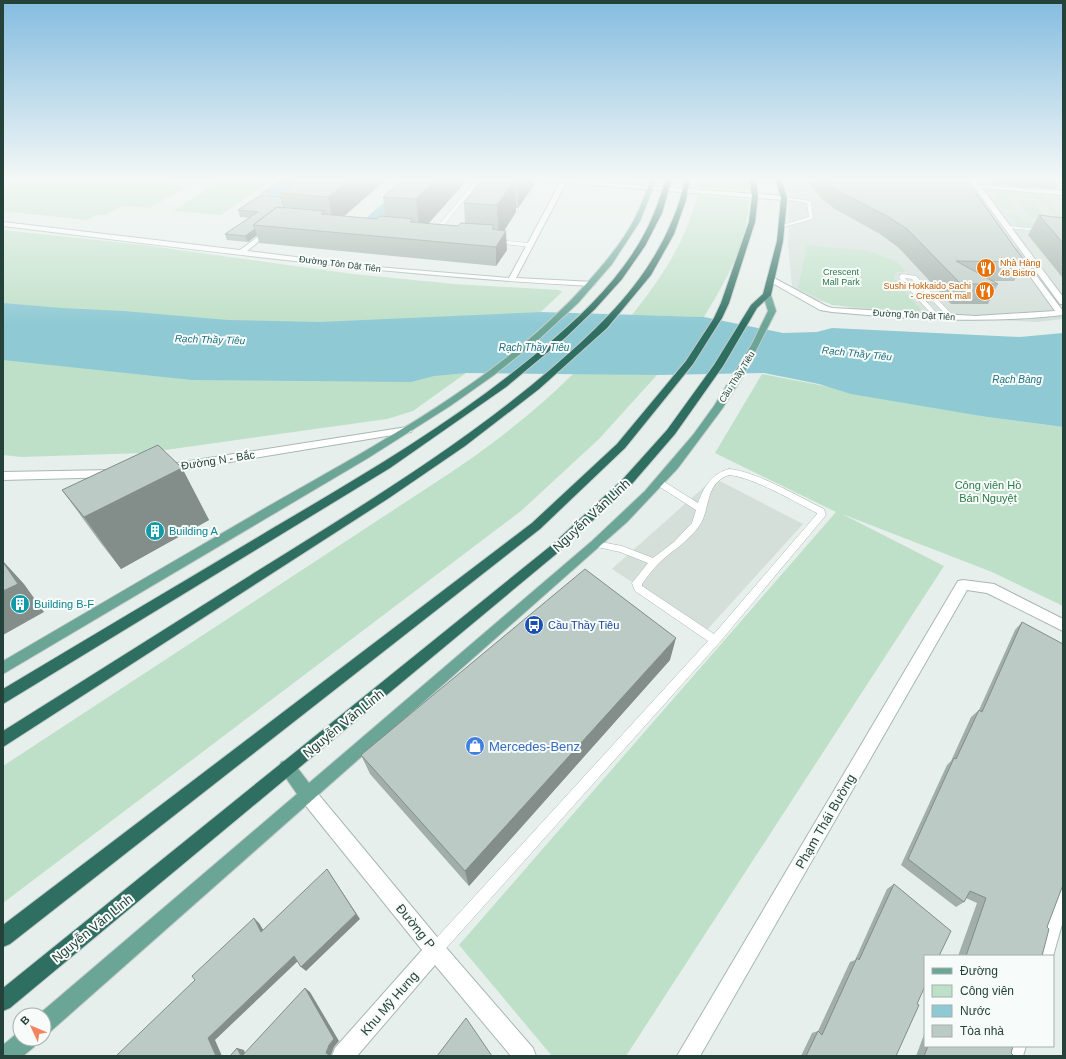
<svg xmlns="http://www.w3.org/2000/svg" width="1066" height="1059" viewBox="0 0 1066 1059" font-family="Arial,sans-serif">
<rect width="100%" height="100%" fill="#e6efeb"/>
<path fill="#d4dfda" d="M785,178h278v141l-26,3 -158,-8 -86,-19 -5,-50 1,-49z
M714,478l89,46 -97,107 -94,-62z"/>
<path fill="#bfe0c8" d="M3,178h167l-8,6 26,3 -39,21 -26,-2 -18,9h-7l-12,5 -83,-9z
M225,178h50l-54,37 -48,-4z
M699,178h49l2,13 -51,-4z
M991,191l52,4 20,22v13l-46,-4 -9,-12h10l5,7 39,3 -23,-25 -35,-3 10,13h-10z
M698,195l51,5c-2,46 -22,78 -45,117l-72,-2c32,-41 51,-69 66,-120z
M1017,200l15,1 16,19 -17,-2z
M3,230l140,15 210,29 102,10 104,6 3,2 -33,31 -166,3 -360,-11z
M807,245l55,5 13,3 21,8 10,11h-9l-4,5 28,33 -5,2 -84,-7 -34,-17z
M3,345l463,28 -53,38 -26,8 -243,34 -123,4 -18,-2z
M574,373l83,2 -58,64 -78,72 -518,392v-137l453,-297c42,-29 82,-60 118,-96z
M762,374l225,43 76,10v179l-71,-34 -150,-58 102,52 -318,490h-74l-93,-111 377,-433 -121,-59z"/>
<path fill="#8ec9d4" d="M280,180l20,1 -18,16 -21,-4z
M383,203h8l-6,18 -20,-2z
M3,303l59,5 62,3 104,9 91,2 222,-10 163,5 79,16 34,-1 15,-4 188,9 43,-4v94l-76,-10 -136,-23 -32,-10 -55,-11 -107,2 -191,-2 -32,3 -23,6 -219,-2 -189,-20z"/>
<g fill="none" stroke-linecap="round" stroke-linejoin="round">
<defs>
<path id="lane" d="M292,178h21l1,1 -2,1z
M478,178h4l-46,57h-4v-2z
M782,197l29,4 2,18 -34,9v-2l30,-9 -2,-14 -23,-4z
M1006,226l57,5v2l-55,-5h-2z
M495,240l35,3 3,2 -3,2 -37,-4v-2z
M902,274l14,2 38,41v2h-4l-38,-40 -7,-1 36,40 -5,1 -36,-40 -1,-3z
M729,469c29,3 68,27 95,40l2,6 -107,128 -279,312 -5,2 -5,-2 -2,-5 2,-5 278,-304 -73,-50 -3,-8 16,-20 -28,-11 -27,-6 -2,-2 2,-2 3,-1 26,5 31,12 21,-16 18,-19 4,-13 -39,-25 -1,-2 1,-2h6l35,22c6,-16 13,-29 31,-34zM729,475c24,2 66,27 88,38v1l-103,120 -72,-48v-2c5,-7 10,-14 16,-20 13,-13 30,-22 41,-38 12,-16 5,-43 30,-51z"/>
<path id="street" d="M515,178l47,2 1,-2h6l-1,2 216,16 3,2 -3,2 -218,-17 -50,95 78,4 1,2 -4,2c-197,-10 -392,-36 -588,-60v-4l237,28 31,-23 2,1v2l-26,21 130,16 132,11 51,-95z
M968,178h6l5,7 84,6v4l-81,-7 81,109v7h-3l-85,-116 -3,-1 1,-2z
M1015,249l2,1 46,61v4c-77,9 -154,4 -231,-3l-12,-2 -53,-30 7,-2 52,28 6,2 144,8 79,-5 -43,-60z
M407,427l4,1 1,2 -1,2 -247,41 -5,-4 5,-4z
M112,470l4,1 1,3 -1,3 -113,3v-8z
M963,580l31,4 69,35v12l-76,-38 -20,-3 -267,466h-23l281,-475z
M308,787l6,2 128,154 91,105 3,8h-25l-76,-91 -78,91h-25l3,-8 87,-98 -120,-149 -2,-6 2,-6z
M1063,880v41l-10,35h-20l21,-67 2,-7z
M1004,1046h22l-3,10h-22z"/>
<path id="primary" d="M651,178h6l-17,43 -28,43 -34,39 -40,37 -44,35 -44,31 -82,52 -365,216v-13c88,-52 176,-103 264,-154 112,-64 233,-127 320,-224 17,-19 35,-40 47,-63 7,-13 12,-28 17,-42z
M764,293l7,2 5,16 -33,65 -21,33 -44,59 -51,54 -576,509 -7,3v-19h-6l259,-221 -18,-26 2,-6 6,-2 6,2 16,21 283,-242 53,-50 48,-56 21,-29 38,-62 16,-33 -5,-16z
M20,1031v8h17l-3,8 -11,9h-20v-11z"/>
<path id="highway" d="M666,178h6l-10,35 -17,33 -23,33 -27,30 -29,28 -60,50 -116,81 -387,236v-15c88,-53 177,-105 265,-158 95,-56 190,-111 275,-183 35,-29 71,-63 95,-103 13,-21 21,-43 28,-67z
M684,178h6l-4,22 -12,34 -23,41 -44,53 -68,61 -74,57 -76,52 -386,249v-16c83,-52 165,-104 248,-156 102,-64 208,-127 300,-206 49,-42 96,-87 121,-148 6,-14 11,-28 12,-43z
M749,178h6l3,18 -3,26 -26,81 -7,15 -29,46 -68,84 -85,81 -530,415 -7,3v-22l529,-402 85,-79 69,-83 28,-43 7,-15 28,-81 3,-26z
M775,178h6l6,20 -4,43 -12,54 -14,13 -34,58 -48,68 -44,51 -70,65 -551,458 -7,3v-23l550,-444 70,-65 44,-49 47,-65 37,-60 12,-11 14,-53 4,-43z"/>
</defs>
<use href="#lane" stroke="#a8b8b2" stroke-width="1"/>
<use href="#street" stroke="#a8b8b2" stroke-width="2"/>
<use href="#primary" stroke="#c2cac8" stroke-width="2"/>
<use href="#highway" stroke="#c2cac8" stroke-width="2"/>
<use href="#lane" fill="#fff" fill-rule="evenodd"/>
<use href="#street" fill="#fff" fill-rule="evenodd"/>
<use href="#primary" fill="#6aa596" fill-rule="evenodd"/>
<use href="#highway" fill="#2f6f62" fill-rule="evenodd"/>
</g>
<path fill="#a1aea9" d="M404,178h62l1,2 -39,44 30,2 7,-3 -1,-20 24,-25h46v7l-16,23h-2v4l-12,18 3,20 -11,16 -237,-23 -2,-8 -9,7 -21,-2 -2,-6 25,-16 -10,-1 -2,-7 43,-13 -1,-4 32,-14 32,37 33,3 9,-3 -3,-19z
M808,178h157l60,84 -11,19h-21l5,3 -10,20h-37l-52,-56 -19,-14 -45,-25 -14,-11 -9,-11z
M981,178h81l-6,11 -71,-6z
M1039,215l24,3v60l-1,-1 -34,-42z
M182,468l27,52 -88,49 -21,-27 -38,-52z
M1022,622l25,305 -5,29h-84l19,-53 -11,-5 -2,4 -8,5 -55,-42 46,-100 4,-4 20,-44 8,-7 36,-80z
M670,660l-201,226 -99,-112 -9,-19z
M894,884l23,120 -21,52h-95l11,-23 6,-2 32,-69 5,-2 32,-71z
M925,1032v14h88l-2,7 2,3h-97z"/>
<path fill="#838d89" d="M352,178h36l-54,47 -6,-28z
M437,178h29l1,2 -47,53 -4,-34z
M518,178h16v7l-16,23z
M515,180l1,32 -17,27 -2,-34z
M255,229l2,6 -9,7 -3,-6z
M506,231l1,19 -11,16v-19z
M182,468l27,52 -88,49 -37,-52z
M3,561l21,23 20,28 -41,23z
M676,638l-6,22 -201,226 -4,-15z
M327,869l33,50 -54,52 -5,-4z
M254,918l5,5 8,13 -6,-4z
M294,956l5,4 -84,80 7,16h-6l-8,-18z
M305,988l5,4 29,49 -5,6 -3,8v1h-3l-2,-3 3,-8z
M237,1048l7,2 2,6h-5z"/>
<path fill="#bbcac4" stroke="#838d89" d="M301,178l11,1 1,-1h39l-24,19 -48,-4z
M404,178h33l-21,21 -33,-2z
M484,178l31,2 -18,25 -33,-2z
M823,178h142l60,84 -69,-1 42,23h-37l-54,-55 -20,-13 -47,-24 -14,-11z
M261,195l20,2 3,10 -1,1 -6,-1 -24,18 2,4 -10,7 -20,-2 33,-22 -20,-2z
M277,207l48,4 -4,3 56,5 3,-3 33,3 -3,3 48,4 3,-3 33,2 -2,4 14,2 -10,16 -243,-22z
M1039,215l24,3v25z
M158,445l24,23 -98,49 -22,-27z
M3,562l15,22 -15,7z
M585,569l91,69 -211,233 -104,-116z
M1022,622l41,22v241l-16,42 2,2 -7,27h-76l20,-58 -16,-7 -6,11 -56,-43 46,-101 2,1 23,-49 3,2z
M327,869l29,45 -55,53 -7,-11 -86,82 8,18h-100l79,-76 -3,-4 62,-58 7,14z
M894,884l57,47 -12,25h-14v30l-8,18 2,1 -23,51h-90l12,-25 4,4 35,-77 2,2z
M305,988l29,51 -5,6 -3,8 3,2 -1,1h-86z
M466,1018l26,38h-55z
M928,1046h85l-2,7 2,2v1h-89z
M237,1048l4,8h-11z"/>
<linearGradient id="sky" x2="0" y2="1"><stop stop-color="#84bce0"/><stop offset="0.55" stop-color="#f4f8f6"/><stop offset="1" stop-color="#f4f8f6" stop-opacity="0"/></linearGradient>
<rect width="1066" height="326" fill="url(#sky)"/>
<defs>
<symbol id="restaurant-disc" viewBox="-11 -11 22 22"><circle r="9.5" fill="#e8710a" stroke="#f7fbf9"/><path d="M-5-6h1v4h1v-4h1v4h1v-4h1v5L-1.5 .5V6h-2V.5L-5-1ZM5-6V6H3V1.5H1.5Q1.5-4 5-6Z" fill="#fff"/></symbol>
<symbol id="building-disc" viewBox="-11 -11 22 22"><circle r="9.5" fill="#0f9aa8" stroke="#f7fbf9"/><path d="M-4-6H4V6H1V3H-1V6H-4ZM-2.5-4.3h1.7v1.8h-1.7ZM.8-4.3h1.7v1.8H.8ZM-2.5-1h1.7V.8h-1.7ZM.8-1h1.7V.8H.8Z" fill="#fff"/></symbol>
<symbol id="bus-disc" viewBox="-11 -11 22 22"><circle r="9.5" fill="#1a4fb4" stroke="#f7fbf9"/><path d="M-5-6H5V4H4V6H2V4H-2V6H-4V4H-5ZM-3.5-4V0h7V-4ZM-3.5 1.2v1.5H-2V1.2ZM2 1.2v1.5H3.5V1.2Z" fill="#fff"/></symbol>
<symbol id="shop-disc" viewBox="-11 -11 22 22"><circle r="9.5" fill="#3f7fe0" stroke="#f7fbf9"/><path d="M-5-2.5h2.3a2.7 3.5 0 0 1 5.4 0H5L5.5 6h-11ZM-1.5-2.5h3a1.5 2.3 0 0 0-3 0Z" fill="#fff"/></symbol>
</defs>
<g fill-rule="evenodd">
<use href="#restaurant-disc" x="975" y="257" width="22" height="22"/>
<use href="#restaurant-disc" x="974" y="280" width="22" height="22"/>
<use href="#building-disc" x="144" y="520" width="22" height="22"/>
<use href="#building-disc" x="9" y="593" width="22" height="22"/>
<use href="#bus-disc" x="523" y="614" width="22" height="22"/>
<use href="#shop-disc" x="464" y="735" width="22" height="22"/>
</g>
<g text-anchor="middle" stroke-width="4" stroke-linejoin="round" paint-order="stroke">
<g font-size="9" fill="#c56008" stroke="#f7fbf9" text-anchor="start">
<text x="1000" y="266">Nhà Hàng<tspan x="1000" dy="10">48 Bistro</tspan></text>
<text x="971" y="289" text-anchor="end">Sushi Hokkaido Sachi<tspan x="971" dy="10">- Crescent mall</tspan></text>
</g>
<g font-size="9" fill="#24423a" stroke="#f7fbf9">
<text transform="translate(340 264) rotate(7)" y="3">Đường Tôn Dật Tiên</text>
<text transform="translate(914 315) rotate(3)" y="3">Đường Tôn Dật Tiên</text>
<text transform="translate(737 377) rotate(-58)" y="3">Cầu Thầy Tiêu</text>
</g>
<g font-size="9" fill="#2d7a4b" stroke="#f7fbf9">
<text x="841" y="275">Crescent<tspan x="841" dy="10">Mall Park</tspan></text>
</g>
<g font-size="10" font-style="italic" fill="#1c6f80" stroke="#f7fbf9">
<text transform="translate(210 339) rotate(2)" y="4">Rạch Thầy Tiêu</text>
<text x="534" y="351">Rạch Thầy Tiêu</text>
<text transform="translate(857 353) rotate(6)" y="4">Rạch Thầy Tiêu</text>
<text x="1017" y="383">Rạch Bàng</text>
</g>
<g font-size="11" fill="#24423a" stroke="#f7fbf9">
<text transform="translate(218 460) rotate(-9)" y="4">Đường N - Bắc</text>
</g>
<g font-size="11" fill="#2d7a4b" stroke="#f7fbf9">
<text x="988" y="489">Công viên Hồ<tspan x="988" dy="13">Bán Nguyệt</tspan></text>
</g>
<g font-size="11" fill="#0d838f" stroke="#f7fbf9" text-anchor="start">
<text x="169" y="535">Building A</text>
<text x="34" y="608">Building B-F</text>
</g>
<g font-size="11" fill="#164399" stroke="#f7fbf9" text-anchor="start">
<text x="548" y="629">Cầu Thầy Tiêu</text>
</g>
<g font-size="13" fill="#24423a" stroke="#f7fbf9">
<text transform="translate(591 515) rotate(-43)" y="5">Nguyễn Văn Linh</text>
<text transform="translate(343 723) rotate(-39)" y="5">Nguyễn Văn Linh</text>
<text transform="translate(825 821) rotate(-60)" y="5">Phạm Thái Bường</text>
<text transform="translate(416 926) rotate(51)" y="5">Đường P</text>
<text transform="translate(92 928) rotate(-39)" y="5">Nguyễn Văn Linh</text>
<text transform="translate(389 1003) rotate(-49)" y="5">Khu Mỹ Hưng</text>
</g>
<g font-size="13" fill="#366cbe" stroke="#f7fbf9" text-anchor="start">
<text x="489" y="751">Mercedes-Benz</text>
</g>
</g>
<rect width="1066" height="1059" fill="none" stroke="#24423a" stroke-width="8"/>
<rect x="924" y="955" width="130" height="92" fill="#f7fbf9" stroke="#a3b1ad"/>
<rect x="932" y="968" width="20" height="6" fill="#6aa596" stroke="#a3b1ad"/>
<text x="960" y="975" font-size="12" fill="#24423a">Đường</text>
<rect x="932" y="985" width="20" height="12" fill="#bfe0c8" stroke="#a3b1ad"/>
<text x="960" y="995" font-size="12" fill="#24423a">Công viên</text>
<rect x="932" y="1005" width="20" height="12" fill="#8ec9d4" stroke="#a3b1ad"/>
<text x="960" y="1015" font-size="12" fill="#24423a">Nước</text>
<rect x="932" y="1025" width="20" height="12" fill="#bbcac4" stroke="#a3b1ad"/>
<text x="960" y="1035" font-size="12" fill="#24423a">Tòa nhà</text>
<g transform="translate(32 1027) rotate(314)"><circle r="19" fill="#f7fbf9" stroke="#a3b1ad"/>
<path d="M0-3L7 15L0 10L-7 15Z" fill="#f4845f"/>
<text y="-6" font-size="11" font-weight="bold" text-anchor="middle" fill="#24423a">B</text>
</g>
</svg>
